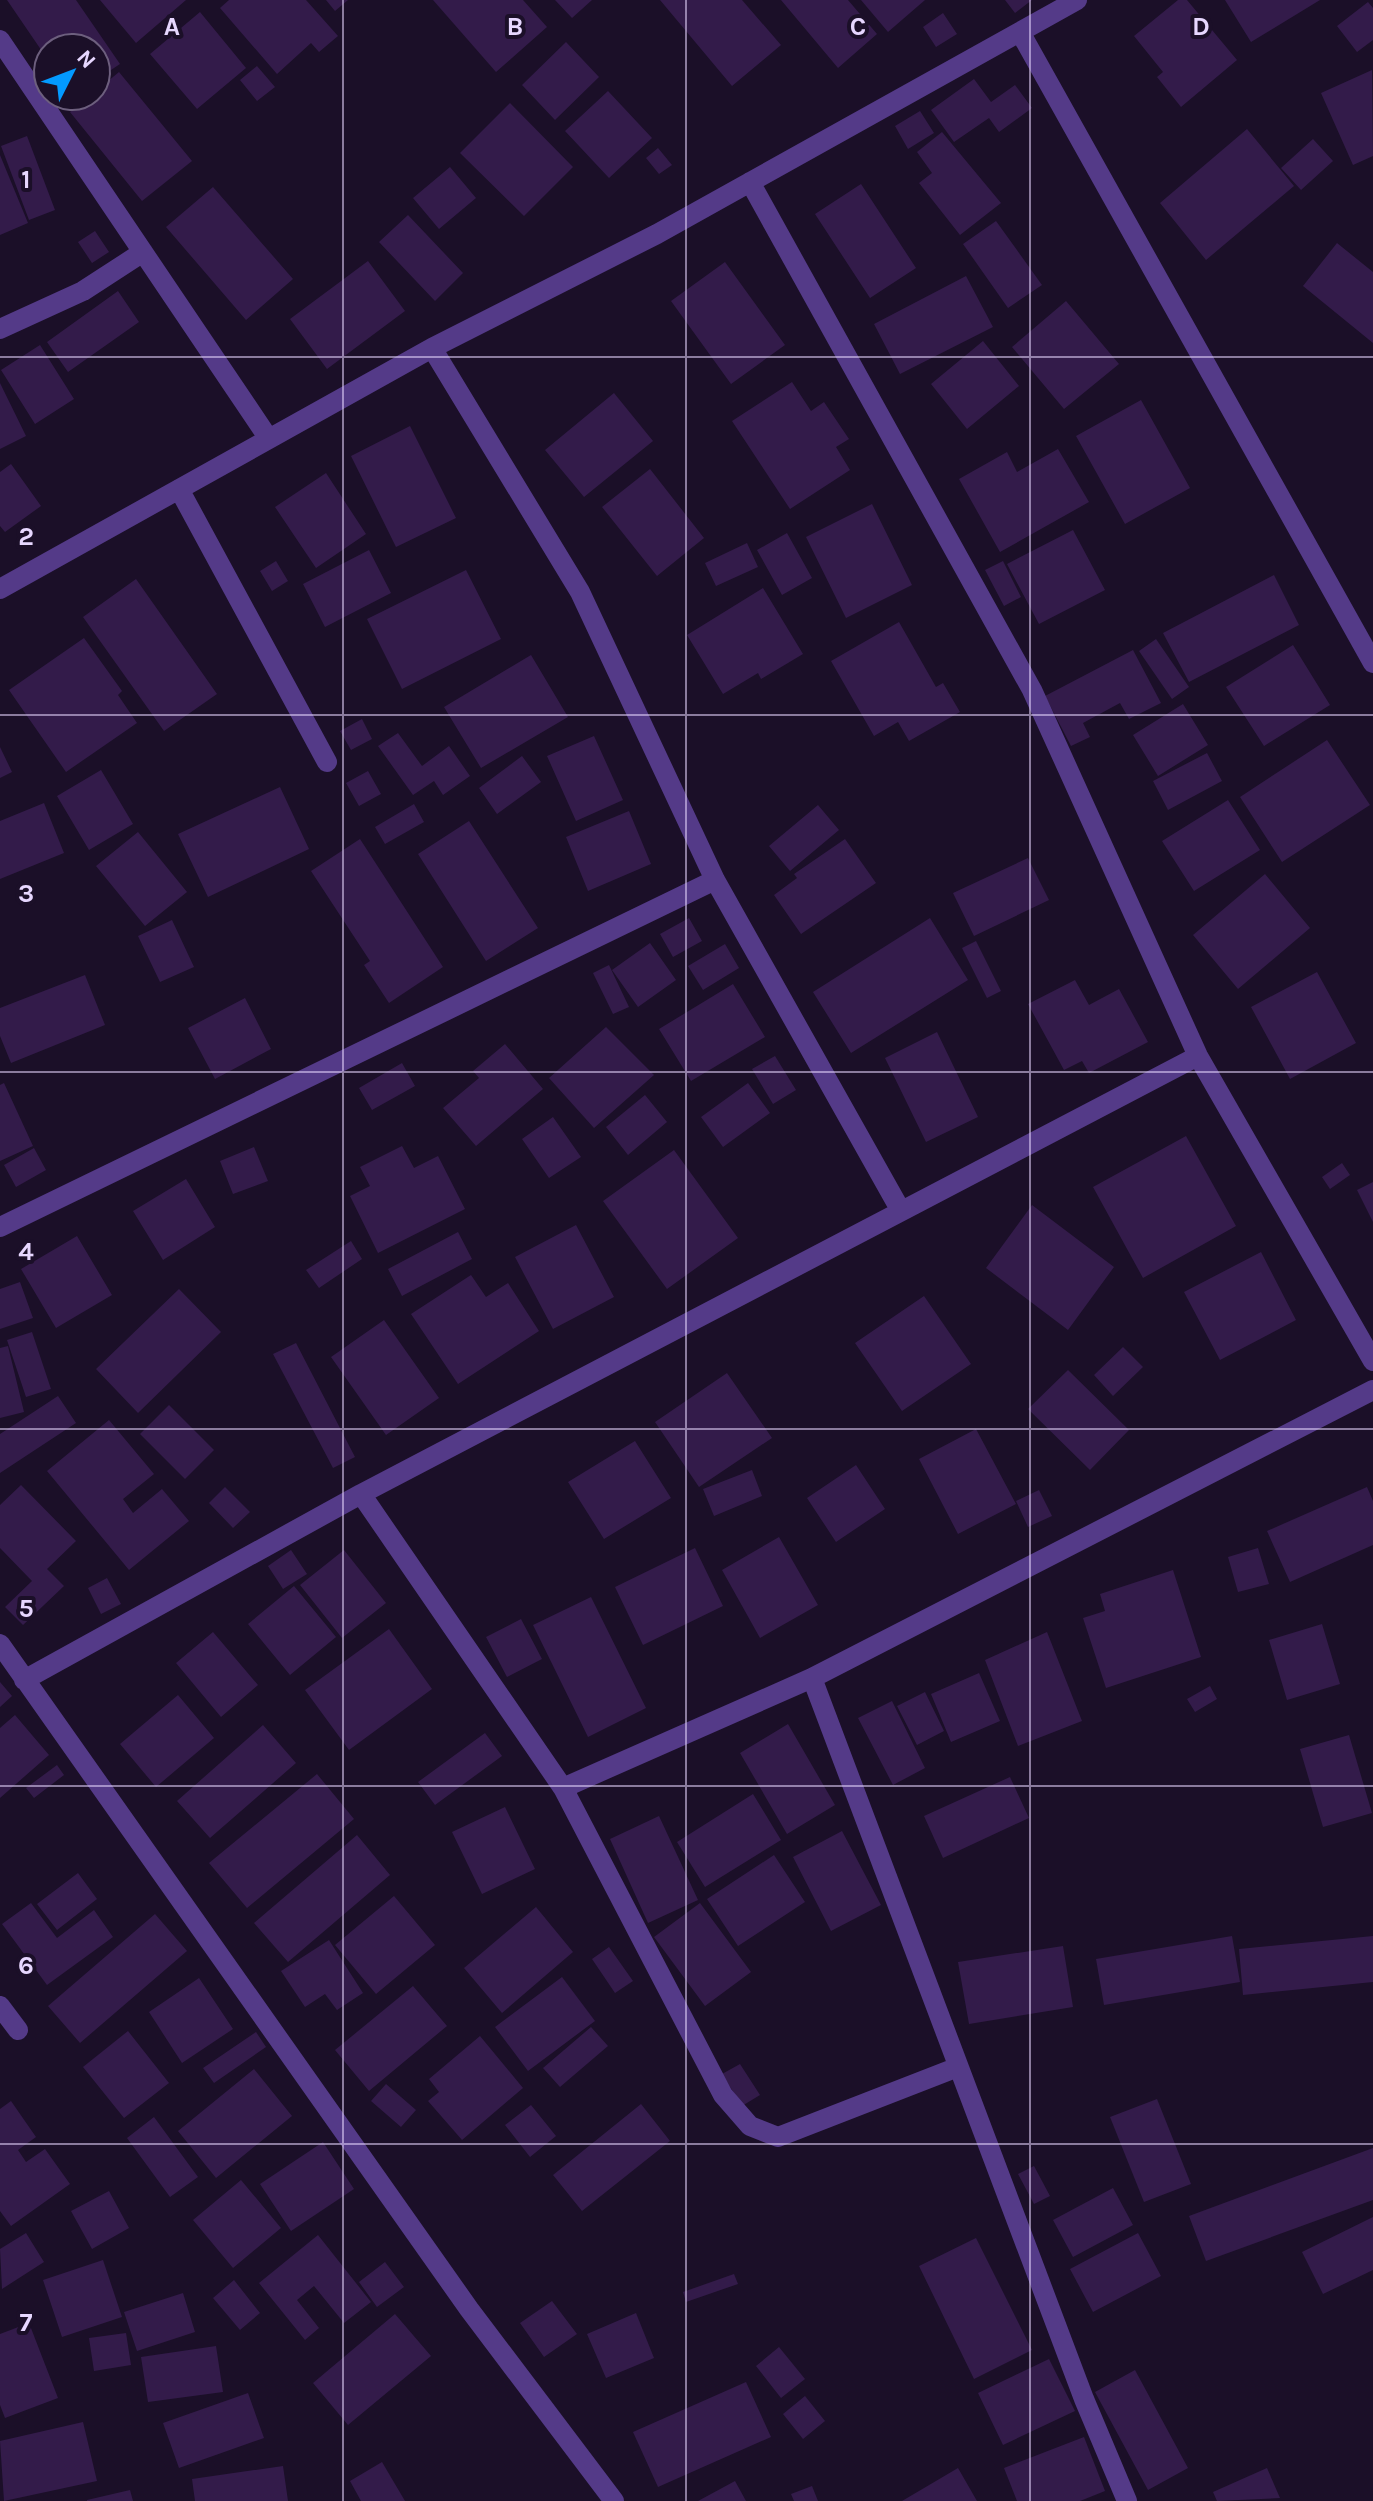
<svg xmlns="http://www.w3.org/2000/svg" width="1373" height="2501" font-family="Karla,sans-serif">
<rect width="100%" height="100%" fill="#1b0f28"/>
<!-- building -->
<path fill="#331b4a" d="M7 0H76L120 64 96 80V48H48V60Z
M100 0H186L136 43Z
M229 0H306L338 36 319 52 311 43 277 74 220 8Z
M326 0H348L335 11Z
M433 0H523L547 27 496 72Z
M555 0H592L572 18Z
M660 0H742L781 45 732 86Z
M781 0H848L877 34 838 68Z
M861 0H925L888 32Z
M1005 0H1032L1015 13Z
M1178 0H1187L1237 60 1181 107 1157 77 1163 72 1134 36Z
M1225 0H1320L1251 42Z
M1368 2 1373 8V40L1357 52 1337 26Z
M200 12 246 68 197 109 150 54Z
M943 13 957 34 936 47 923 27Z
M566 42 599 77 555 120 522 85Z
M257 66 275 87 257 101 240 80Z
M1372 70 1373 156 1353 165 1321 93Z
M119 72 192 161 142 201 70 112 89 96H96V91Z
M974 79 991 102 1015 85 1032 108 999 132 989 118 954 142 931 110Z
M608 91 652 138 609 178 565 131Z
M510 103 573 167 524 216 460 153Z
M920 111 934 133 908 149 895 126Z
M1247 129 1294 186 1206 260 1160 203Z
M942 132 1001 203 960 235 919 183 932 173 917 152Z
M27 136 55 210 29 220 1 146Z
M1313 139 1333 161 1301 190 1281 168Z
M658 148 672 165 659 174 646 158Z
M0 155 28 223 0 235Z
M450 167 476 198 439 229 413 198Z
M861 184 916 268 870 298 815 214Z
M213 187 293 279 246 320 166 227Z
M408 215 463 273 435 301 379 242Z
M996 221 1042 285 1008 308 963 244Z
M95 231 109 252 92 263 78 242Z
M1337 243 1373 272V343L1303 286Z
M368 261 405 311 327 369 290 319Z
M725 262 785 345 731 384 671 301Z
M966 276 993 327 900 374 874 324Z
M118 291 139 322 68 372 47 342Z
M1066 301 1119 364 1064 409 1012 347Z
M983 341 1019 386 967 429 931 384Z
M40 345 74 399 35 424 1 370Z
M792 382 811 411 824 402 849 439 836 447 850 470 790 509 732 421Z
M0 383 26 436 0 449Z
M614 393 653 441 584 497 545 450Z
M1141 400 1190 488 1125 524 1076 436Z
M410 426 456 518 396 547 351 456Z
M1058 449 1089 502 1000 552 959 479 1007 452 1017 472Z
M11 464 41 506 5 532 0 526V472Z
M650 469 704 538 657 576 602 507Z
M326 473 366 534 316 568 275 507Z
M872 504 912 585 846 618 806 537Z
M1073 530 1105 590 1039 624 1007 564Z
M787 533 812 578 782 595 757 550Z
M747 543 758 567 716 586 705 563Z
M369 550 391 593 325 627 303 584Z
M276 561 288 581 272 591 260 571Z
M1003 561 1021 597 1004 606 985 570Z
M466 570 501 639 402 689 367 619Z
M1274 575 1299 625 1189 682 1163 633Z
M136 579 217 694 164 731 83 617Z
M763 588 803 654 761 679 758 673 723 694 687 635Z
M899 622 936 687 943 683 960 712 909 741 898 722 874 736 831 661Z
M84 638 122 691 118 695 137 723 66 772 9 690Z
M1156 639 1189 687 1172 699 1139 651Z
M1293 645 1330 705 1264 746 1226 687Z
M1133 650 1161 703 1129 719 1120 703 1083 723 1090 737 1071 746 1045 696Z
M531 655 568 717 481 768 444 707Z
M1183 704 1208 745 1158 776 1133 735Z
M362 719 372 739 351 750 340 731Z
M398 733 422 766 449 746 470 776 443 795 434 781 413 795 378 746Z
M594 736 623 800 576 821 547 756Z
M1327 740 1370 805 1282 862 1240 797Z
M0 747 12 772 0 778Z
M1207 753 1222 781 1168 810 1153 781Z
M522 756 541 782 497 814 479 788Z
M101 770 133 824 89 850 57 796Z
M368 771 381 794 359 806 346 783Z
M280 787 309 849 208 897 178 834Z
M1228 800 1260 850 1194 891 1162 841Z
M44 803 64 853 0 879V821Z
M414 804 424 822 385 844 375 827Z
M818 805 839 830 790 871 769 846Z
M629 811 651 864 588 891 566 837Z
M469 821 538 928 486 961 418 854Z
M138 832 187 892 145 926 96 866Z
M360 839 443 967 389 1003 364 965 370 961 311 871Z
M845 839 876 883 801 934 774 895 797 878 794 874Z
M1028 858 1049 900 974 936 953 893Z
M1265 874 1310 928 1238 989 1193 935Z
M689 918 702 941 673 957 660 934Z
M930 918 968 980 851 1053 813 992Z
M172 920 194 967 160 982 138 936Z
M976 941 1001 991 987 998 962 948Z
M650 943 676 980 638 1007 612 970Z
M725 944 739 968 703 990 688 966Z
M609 965 629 1007 613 1014 593 973Z
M1317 972 1356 1043 1290 1079 1251 1007Z
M85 975 105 1025 11 1063 0 1036V1008Z
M1075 980 1089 1005 1119 989 1148 1042 1089 1073 1082 1061 1064 1070 1028 1004Z
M733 984 765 1037 691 1081 659 1029Z
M245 998 271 1049 215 1079 188 1028Z
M606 1027 654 1075 594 1128 549 1078Z
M937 1032 978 1117 926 1142 885 1058Z
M505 1044 543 1089 476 1146 443 1108 479 1078 473 1071Z
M775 1056 796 1090 773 1104 752 1069Z
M402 1063 415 1086 372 1110 359 1088Z
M4 1083 33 1146 0 1161V1085Z
M748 1083 770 1113 723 1147 701 1117Z
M645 1095 667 1122 628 1155 606 1127Z
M553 1117 581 1157 549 1178 522 1139Z
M1186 1136 1236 1226 1143 1278 1093 1187Z
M402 1146 414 1168 438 1156 465 1209 378 1253 350 1196 370 1186 360 1167Z
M254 1147 268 1181 233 1194 220 1161Z
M34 1148 46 1170 16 1187 4 1165Z
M674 1150 738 1238 667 1289 603 1201Z
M1342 1163 1350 1175 1330 1189 1322 1177Z
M186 1179 215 1227 163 1260 133 1211Z
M1373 1182V1222L1357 1190Z
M1032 1205 1114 1267 1068 1330 986 1268Z
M576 1225 614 1297 553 1329 515 1257Z
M458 1232 472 1259 402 1296 388 1269Z
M77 1236 112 1295 56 1328 21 1269Z
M351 1241 362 1259 319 1288 306 1270Z
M1261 1252 1296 1320 1220 1360 1184 1292Z
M471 1275 486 1297 508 1283 539 1331 458 1384 411 1314Z
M20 1282 33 1318 0 1329V1289Z
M179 1289 221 1332 138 1413 96 1369Z
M924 1296 971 1364 902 1411 855 1343Z
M384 1320 439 1398 386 1435 331 1357Z
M32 1332 51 1389 26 1397 7 1340Z
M296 1343 355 1457 333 1468 273 1354Z
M8 1346 24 1412 0 1418V1348Z
M1123 1347 1143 1367 1113 1396 1094 1375Z
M1068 1370 1129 1430 1090 1470 1028 1409Z
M727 1373 772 1438 699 1487 655 1422Z
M58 1396 76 1423 0 1473V1434Z
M169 1405 214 1450 185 1479 140 1434Z
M109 1420 154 1474 123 1499 133 1513 162 1489 189 1521 129 1570 47 1471Z
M976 1429 1016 1504 958 1534 919 1459Z
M635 1441 671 1498 604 1539 568 1482Z
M856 1465 885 1509 836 1542 807 1498Z
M752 1470 762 1496 714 1516 703 1489Z
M21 1485 76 1541 47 1569 64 1586 23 1625 5 1607 32 1581 0 1548V1505Z
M225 1487 250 1512 233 1528 209 1503Z
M1367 1487 1373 1501V1545L1290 1582 1267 1531Z
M1039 1490 1052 1516 1028 1527 1016 1501Z
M779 1537 818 1605 760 1638 722 1570Z
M695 1548 723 1606 643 1645 615 1587Z
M1258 1548 1269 1584 1238 1592 1228 1557Z
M291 1550 307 1574 283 1589 268 1566Z
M344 1550 386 1603 342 1638 300 1585Z
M1173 1570 1201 1657 1106 1688 1083 1618 1105 1611 1100 1594Z
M107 1578 121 1604 101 1614 88 1588Z
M294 1586 336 1637 290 1675 248 1624Z
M591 1597 646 1708 588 1737 533 1625Z
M521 1619 542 1659 507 1677 486 1637Z
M1322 1624 1340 1684 1287 1700 1269 1640Z
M389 1629 432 1689 349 1750 305 1690Z
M213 1632 258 1685 221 1717 176 1663Z
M1047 1632 1082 1721 1018 1746 985 1660Z
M979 1673 1000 1721 951 1742 931 1694Z
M0 1682 12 1696 0 1707Z
M1210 1686 1217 1699 1195 1712 1187 1699Z
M925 1692 944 1731 917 1745 897 1706Z
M178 1695 214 1738 156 1787 120 1744Z
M892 1701 925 1768 893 1785 858 1718Z
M15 1715 49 1755 0 1798V1728Z
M788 1724 835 1805 787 1834 740 1753Z
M263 1725 296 1763 210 1838 177 1801Z
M485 1733 502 1756 435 1805 418 1782Z
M1349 1735 1372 1813 1323 1827 1300 1749Z
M57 1765 64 1775 34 1798 26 1788Z
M317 1774 354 1819 247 1908 209 1863Z
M1010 1777 1029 1818 943 1858 924 1816Z
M753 1794 781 1840 705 1887 677 1842Z
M505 1807 535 1869 482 1894 452 1832Z
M659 1816 698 1900 648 1923 610 1839Z
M842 1831 881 1905 831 1931 793 1857Z
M357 1835 390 1875 288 1962 254 1923Z
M774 1855 805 1902 738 1946 707 1899Z
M78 1873 97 1899 57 1930 37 1904Z
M394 1896 435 1945 376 1994 335 1945Z
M31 1903 57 1938 94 1910 113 1937 47 1985 2 1924Z
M700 1903 751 1972 705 2006 654 1937Z
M536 1907 573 1952 502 2013 464 1968Z
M155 1914 187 1951 80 2043 48 2006Z
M1232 1936 1240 1982 1104 2005 1096 1959Z
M1373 1936V1982L1243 1995 1239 1949Z
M329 1940 363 1993 337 2010 325 1994 305 2007 281 1971Z
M1063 1946 1073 2007 969 2024 958 1962Z
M609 1947 633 1981 615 1993 592 1959Z
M562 1977 595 2021 528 2071 495 2027Z
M199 1978 233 2029 182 2063 149 2012Z
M413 1986 447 2026 369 2091 335 2050Z
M591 2027 608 2046 560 2087 543 2068Z
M128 2031 169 2083 124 2118 83 2067Z
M256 2032 266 2047 214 2083 203 2068Z
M480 2036 523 2088 462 2140 428 2101 439 2092 429 2079Z
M740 2064 760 2095 742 2106 722 2074Z
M254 2069 292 2116 216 2178 178 2131Z
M386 2084 416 2110 401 2127 371 2101Z
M1157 2099 1191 2184 1144 2202 1110 2117Z
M11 2101 36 2137 18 2150 26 2162 45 2149 70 2184 11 2226 0 2211V2109Z
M641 2104 670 2141 582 2211 553 2175Z
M531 2105 556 2136 530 2157 505 2125Z
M154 2117 198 2177 170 2197 127 2138Z
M323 2142 354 2189 291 2231 260 2184Z
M1373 2148V2200L1206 2261 1189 2216Z
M1034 2166 1050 2196 1034 2204 1018 2174Z
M241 2180 281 2228 233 2268 193 2220Z
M1113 2188 1133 2225 1073 2257 1053 2220Z
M109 2191 129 2228 92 2249 71 2211Z
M1373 2217V2270L1323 2294 1302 2252Z
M26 2233 44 2262 2 2289 0 2249Z
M1138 2233 1161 2276 1093 2312 1070 2269Z
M318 2235 371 2302 344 2323 314 2286 297 2300 319 2328 305 2340 259 2283Z
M976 2238 1032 2350 974 2379 919 2266Z
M103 2260 122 2317 62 2337 43 2280Z
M385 2262 404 2287 377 2307 359 2282Z
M734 2274 738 2284 686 2302 683 2292Z
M234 2280 260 2313 240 2330 213 2298Z
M183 2293 195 2332 137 2351 124 2312Z
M552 2301 577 2334 544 2357 520 2323Z
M636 2313 654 2358 606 2378 587 2334Z
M395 2314 431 2356 348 2425 313 2383Z
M29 2323 58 2398 5 2418 0 2405V2334Z
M126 2333 131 2365 94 2371 89 2338Z
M216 2346 223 2392 148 2402 141 2357Z
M779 2347 805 2379 781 2398 756 2366Z
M1049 2359 1075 2411 1003 2445 978 2393Z
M1135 2370 1188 2468 1148 2490 1095 2392Z
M746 2382 771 2437 658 2487 633 2432Z
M248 2393 264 2438 179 2468 163 2423Z
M805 2396 825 2421 803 2439 783 2414Z
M83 2422 97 2481 4 2501 0 2441Z
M1084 2437 1105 2491 1080 2501H1017L1004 2468Z
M382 2462 405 2501H361L350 2481Z
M283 2466 288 2501H195L192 2479Z
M958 2468 977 2501H902Z
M1267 2468 1280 2498 1217 2501 1213 2492Z
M735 2481 746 2501H698Z
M812 2486 818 2501H794L791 2494Z
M130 2490 133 2501H87V2500Z"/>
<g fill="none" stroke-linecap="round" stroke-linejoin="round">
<!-- street -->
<path stroke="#543a88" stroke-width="20" d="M1020 32 1373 663
M0 40 269 439
M750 182 1032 690 1198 1056 1373 1361
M0 329 83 291 143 252
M432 348 580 592 715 880 901 1211
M179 489 327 762
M0 589 432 348 657 234 1077 0
M0 1227 715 880
M361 1494 563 1788 723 2095 750 2126 778 2137 958 2067
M0 1644 469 2309 614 2501
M812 1678 1084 2399 1127 2501
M24 1680 361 1494 1198 1056
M563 1788 812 1678 1373 1390
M0 2006 18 2030"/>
</g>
<!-- grid -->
<path fill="none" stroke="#e7d7ff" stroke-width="2" stroke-opacity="0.55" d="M343 0V2501M686 0V2501M1030 0V2501M0 357H1373M0 715H1373M0 1072H1373M0 1429H1373M0 1786H1373M0 2144H1373"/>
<g font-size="26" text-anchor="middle" font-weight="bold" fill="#e7d7ff" stroke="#1b0f28" stroke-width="8" stroke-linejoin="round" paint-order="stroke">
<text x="172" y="35">A</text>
<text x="515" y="35">B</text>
<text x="858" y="35">C</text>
<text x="1201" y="35">D</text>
<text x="26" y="188">1</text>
<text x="26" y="545">2</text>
<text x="26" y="902">3</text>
<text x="26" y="1260">4</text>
<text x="26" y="1617">5</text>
<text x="26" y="1974">6</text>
<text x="26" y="2331">7</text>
</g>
<!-- north arrow -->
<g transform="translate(72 72) rotate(48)"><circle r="38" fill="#1b0f28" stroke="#6d5f7e" stroke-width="2"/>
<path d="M0-6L14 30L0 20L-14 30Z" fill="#039aff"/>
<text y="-12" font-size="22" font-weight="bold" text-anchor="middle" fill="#e7d7ff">N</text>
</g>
</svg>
